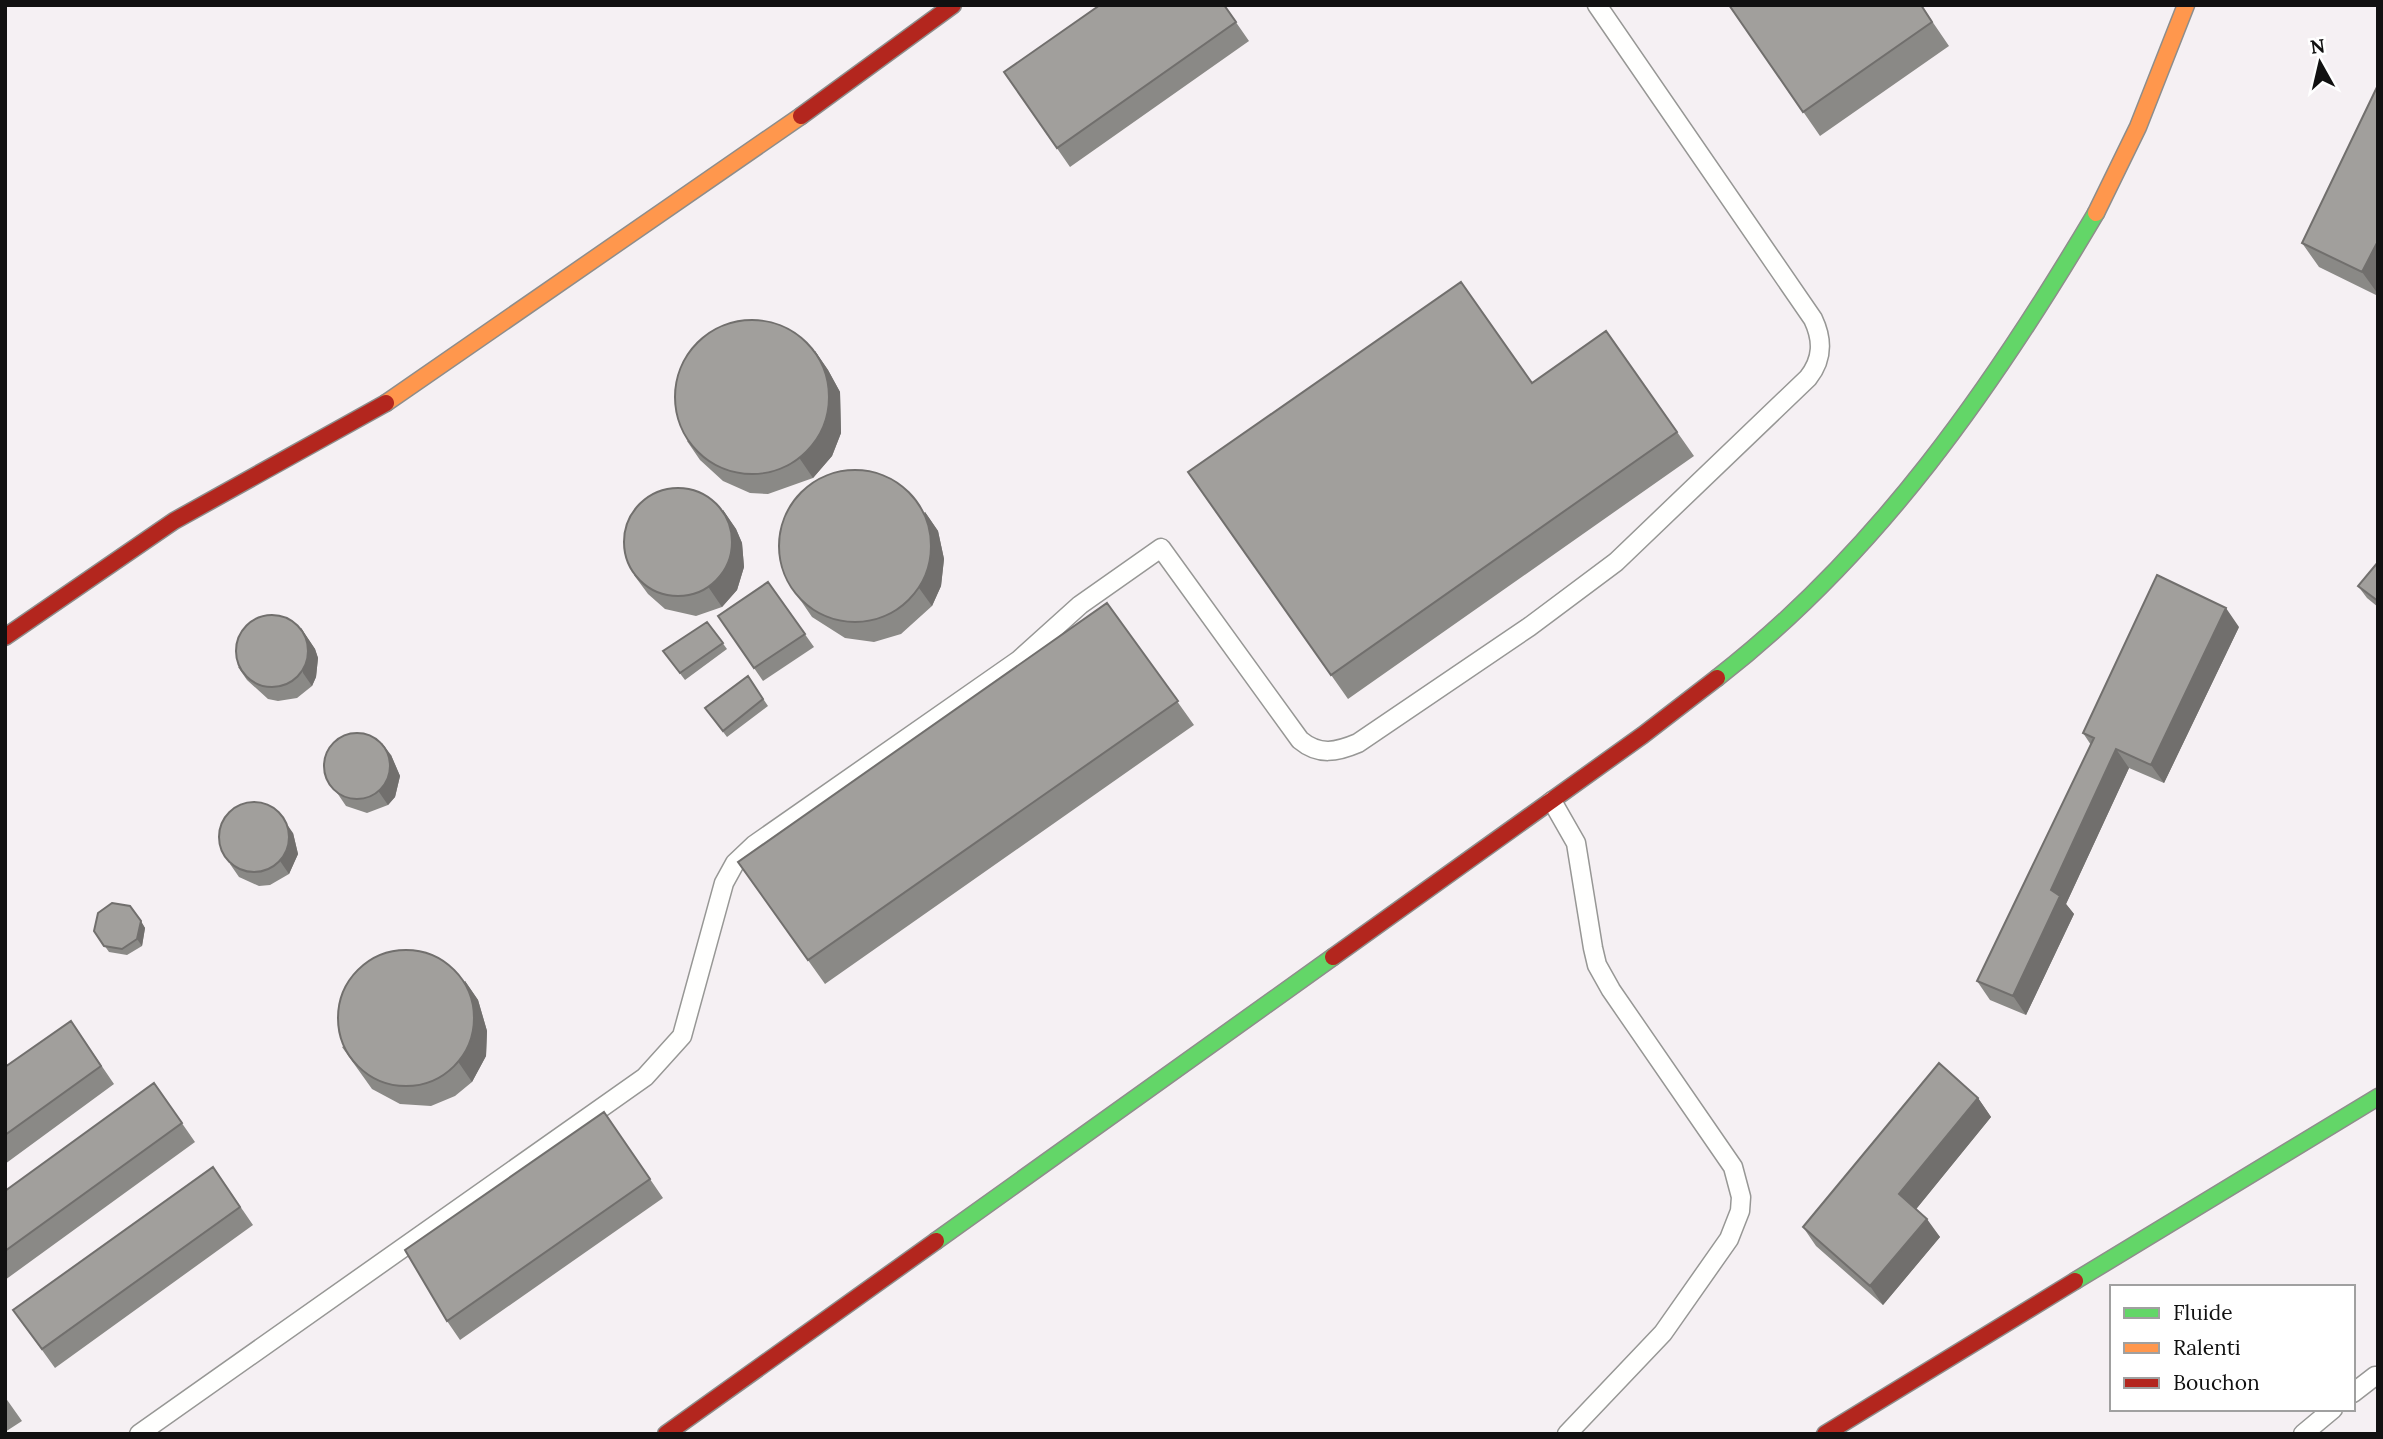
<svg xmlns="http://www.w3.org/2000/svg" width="2383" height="1439" font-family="Lora,serif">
<rect width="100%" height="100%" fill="#fdfcf7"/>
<!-- industrial -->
<path fill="#f5f0f3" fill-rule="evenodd" d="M5 5H2378V1434H5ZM2112 1287H2353V1409H2112Z"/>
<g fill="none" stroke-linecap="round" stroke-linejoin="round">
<defs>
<path id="lane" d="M1552 801 1576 843 1593 948 1597 965 1611 990 1733 1167 1741 1197 1740 1211 1729 1239 1663 1333 1567 1434
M2353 1393 2375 1376
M139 1434 645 1077 682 1036 724 883 735 863 754 845 1019 660 1080 605 1161 548 1300 740C1319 756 1337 752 1358 743L1529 627 1616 562 1808 378C1823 359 1823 340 1813 319L1597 5
M2303 1434 2333 1409"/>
<path id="fast" d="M1717 678C1878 553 1993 387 2096 213
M936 1241 1333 957
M2075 1281 2378 1097"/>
<path id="slow" d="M2096 213 2138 127 2186 5
M386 403 801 116"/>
<path id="jam" d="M801 116 953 5
M5 637 174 521 386 403
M1333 957 1643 735 1717 678
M666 1434 936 1241
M1825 1434 2075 1281"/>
</defs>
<!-- lane casing -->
<use href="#lane" stroke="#979795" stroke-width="21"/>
<!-- fast casing -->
<use href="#fast" stroke="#8e8d8b" stroke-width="19"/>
<!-- slow casing -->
<use href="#slow" stroke="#8e8d8b" stroke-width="19"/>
<!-- jam casing -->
<use href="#jam" stroke="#8e8d8b" stroke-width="19"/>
<!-- lane -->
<use href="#lane" stroke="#fffffe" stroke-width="18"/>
<!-- fast -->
<use href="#fast" stroke="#63d668" stroke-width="16"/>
<!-- slow -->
<use href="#slow" stroke="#ff974d" stroke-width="16"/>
<!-- jam -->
<use href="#jam" stroke="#b3261e" stroke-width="16"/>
</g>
<!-- wall -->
<path fill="#8a8986" d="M1224 5 1249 41 1070 167 1004 72Z
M1729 5H1921L1949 46 1820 136Z
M2378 85V296L2319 267 2302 243Z
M1606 331 1694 456 1348 699 1188 472 1532 383Z
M815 351 828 370 840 392 841 433 832 456 813 478 768 494 750 493 723 481 700 460 687 441Z
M723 510 736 529 742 543 744 567 737 590 722 607 696 616 665 609 648 594 634 575Z
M925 512 938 531 944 559 941 586 932 606 901 634 874 642 845 638 812 617 799 598Z
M2378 562V607L2367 598 2358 586Z
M768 582 814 647 763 681 718 616Z
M1107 603 1194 725 825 984 738 862Z
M707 622 727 649 685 680 663 651Z
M2239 627 2164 783 2129 768 2066 904 2074 914 2026 1015 1990 1000 1977 981 2091 745 2083 733Z
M301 628 315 649 318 658 316 677 312 686 297 698 278 701 268 699 247 680 238 667Z
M748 676 768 706 727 737 705 708Z
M391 755 400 776 395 797 388 805 367 813 346 806 325 775Z
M293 833 298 854 289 874 270 885 259 886 239 877 230 864Z
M130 906 145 928 142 946 127 955 109 952 94 931Z
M465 981 478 1000 487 1031 486 1056 472 1082 455 1096 431 1106 400 1104 372 1089 342 1047Z
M71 1021 114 1084 5 1164V1067Z
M154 1083 195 1142 5 1280V1191Z
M1978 1098 1991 1117 1916 1209 1940 1237 1883 1305 1816 1246 1803 1227Z
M604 1112 663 1198 460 1340 447 1321Z
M213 1167 253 1225 55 1368 13 1310Z
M5 1397 22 1421 5 1432Z"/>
<!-- shaded-wall -->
<path fill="#716f6d" d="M2378 241V294L2362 272Z
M815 351 828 370 840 392 841 433 832 456 813 478 800 459Z
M723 510 736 529 742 543 744 567 737 590 722 607 709 588Z
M925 512 938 531 944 559 941 586 932 606 919 588Z
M2226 608 2239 627 2164 783 2151 765Z
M301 628 315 649 318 658 316 677 312 686 303 673Z
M382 743 391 755 400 776 395 797 388 805 379 792Z
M2116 749 2129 768 2066 904 2074 914 2026 1015 2013 996 2051 890Z
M284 820 293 833 298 854 289 874 280 861Z
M141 921 145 928 142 946 137 939Z
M465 981 478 1000 487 1031 486 1056 472 1082 459 1063Z
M1978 1098 1991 1117 1913 1213 1899 1194Z
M1927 1219 1940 1237 1883 1305 1870 1286Z"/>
<!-- building -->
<path fill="#a19f9c" stroke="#716f6d" stroke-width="2" d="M1100 5H1224L1236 22 1057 148 1004 72Z
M1729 5H1921L1932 22 1803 112Z
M2378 85V241L2362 272 2302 243Z
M1461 282 1532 383 1606 331 1677 432 1331 675 1188 472Z
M675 397a77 77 0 1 1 154 0a77 77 0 1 1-154 0Z
M779 546a76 76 0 1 1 152 0a76 76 0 1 1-152 0Z
M624 542a54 54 0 1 1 108 0a54 54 0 1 1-108 0Z
M2378 562V601L2358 586Z
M2157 575 2226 608 2151 765 2116 749 2051 890 2060 896 2013 996 1977 981 2094 738 2083 733Z
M768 582 805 634 754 668 718 616Z
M1107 603 1178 701 808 960 738 862Z
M236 651a36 36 0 1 1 72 0a36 36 0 1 1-72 0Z
M707 622 723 643 680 673 663 651Z
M748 676 763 699 723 731 705 708Z
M324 766a33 33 0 1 1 66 0a33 33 0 1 1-66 0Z
M219 837a35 35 0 1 1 70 0a35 35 0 1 1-70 0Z
M112 903 130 906 141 921 137 939 122 949 104 946 94 931 98 913Z
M338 1018a68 68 0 1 1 136 0a68 68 0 1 1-136 0Z
M71 1021 101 1066 5 1135V1067Z
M1939 1063 1978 1098 1899 1194 1927 1219 1870 1286 1803 1227Z
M154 1083 182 1123 5 1251V1191Z
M604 1112 650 1179 447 1321 405 1250Z
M213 1167 240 1207 42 1349 13 1310Z"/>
<!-- border -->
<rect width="2383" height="1439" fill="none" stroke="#111111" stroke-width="14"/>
<!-- legend -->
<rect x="2110" y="1285" width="245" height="126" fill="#ffffff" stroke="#a0a0a0" stroke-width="2"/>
<rect x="2124" y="1308" width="35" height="10" fill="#63d668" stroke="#a0a0a0" stroke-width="2"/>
<text x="2173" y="1320" font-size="21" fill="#111111">Fluide</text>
<rect x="2124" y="1343" width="35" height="10" fill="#ff974d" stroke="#a0a0a0" stroke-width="2"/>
<text x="2173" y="1355" font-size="21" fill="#111111">Ralenti</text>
<rect x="2124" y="1378" width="35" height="10" fill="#b3261e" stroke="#a0a0a0" stroke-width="2"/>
<text x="2173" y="1390" font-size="21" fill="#111111">Bouchon</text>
<!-- north arrow -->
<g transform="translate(2320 63) rotate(352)" stroke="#ffffff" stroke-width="5" paint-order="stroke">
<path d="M0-5L12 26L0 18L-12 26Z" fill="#111111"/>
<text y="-10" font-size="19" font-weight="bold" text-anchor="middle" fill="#111111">N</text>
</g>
</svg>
